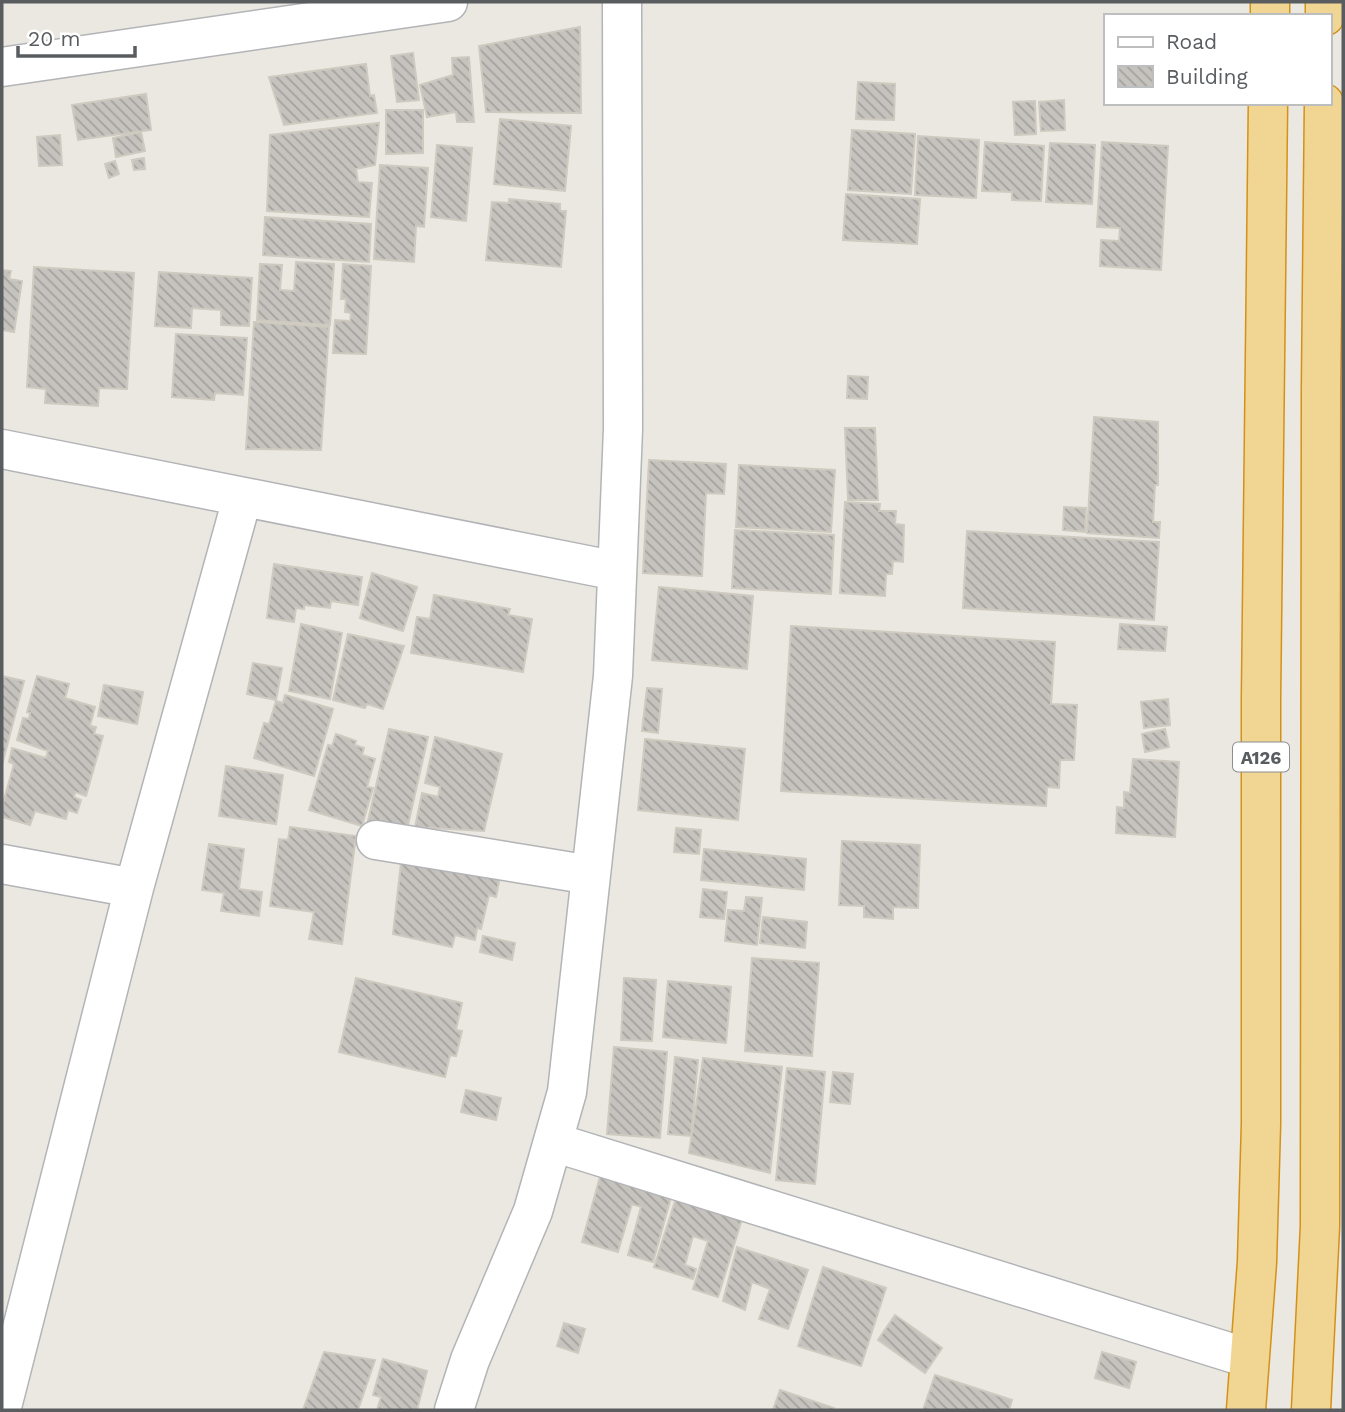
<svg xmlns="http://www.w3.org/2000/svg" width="1345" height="1412" font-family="'Work Sans',sans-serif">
<defs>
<pattern id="building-back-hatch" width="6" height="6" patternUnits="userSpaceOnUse" patternTransform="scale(1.75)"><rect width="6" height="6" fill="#c6c3be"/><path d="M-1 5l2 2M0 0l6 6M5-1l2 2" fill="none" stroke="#a4a29e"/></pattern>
</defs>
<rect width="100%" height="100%" fill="#ebe8e1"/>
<!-- building -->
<path fill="url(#building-back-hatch)" stroke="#cfcac0" stroke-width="2" d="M580 27 581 113 486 112 479 46Z
M413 53 419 100 397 102 391 56Z
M469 57 474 122H457L456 112 427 117 420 85 453 75 452 58Z
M366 64 370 96 374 95 377 113 284 125 269 77Z
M858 82 895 84 894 120 856 119Z
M146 94 151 130 78 140 72 105Z
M1064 100 1065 130 1041 131 1039 102Z
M1035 101 1036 134 1015 135 1013 102Z
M386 110H423V153L386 154Z
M500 119 571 126 565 191 494 184Z
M379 123 375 165 356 169 358 182 372 183 369 217 267 211 270 135Z
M852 130 915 134 911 194 848 190Z
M141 132 145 151 116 157 113 138Z
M60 135 62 165 39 166 37 137Z
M918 136 979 140 976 198 915 195Z
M985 142 1044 146 1041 201 1012 200V192L982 191Z
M1102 142 1168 146 1161 270 1100 266 1101 240 1119 241 1120 228 1097 227Z
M1050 143 1095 145 1092 204 1046 202Z
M437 145 472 148 466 221 431 217Z
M144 158 145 169 134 170 132 160Z
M115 161 119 174 109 178 105 164Z
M380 165 428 168 424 227 416 226 414 262 374 259Z
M846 194 920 199 917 244 843 240Z
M509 199 560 204V211H566L561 267 486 260 492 202 509 203Z
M265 217 371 224 369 262 263 255Z
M296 262 334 264 330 325 257 320 260 264 282 265 280 290 294 291Z
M343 264 371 266 366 354 333 353 335 320 350 321 351 313 345 312 346 299H341Z
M34 267 134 273 127 389 99 388 98 406 45 403 46 389 27 387Z
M2 270 11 271 9 279 22 281 14 332 2 330Z
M159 272 252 278 249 326 221 325V310L192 308 191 328 155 326Z
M254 322 329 327 321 450 246 449Z
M176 334 247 338 243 395 215 393 214 400 172 397Z
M848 376 868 377 867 399 847 398Z
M1094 417 1158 422V485H1155L1153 522H1160L1159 538 1087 533Z
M845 428H875L878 500H848Z
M649 460 726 464 724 494 706 493 702 576 643 573Z
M739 465 835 470 831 532 736 527Z
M845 502 880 504 879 511H896L895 524 904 525 903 562 893 561 892 574H886L885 596 840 593Z
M1064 507 1086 508 1085 532 1063 530Z
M735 530 834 535 831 594 732 588Z
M967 531 1159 542 1154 620 963 608Z
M274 564 362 577 358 605 331 601 330 608 304 605V609L296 608 294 622 267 618Z
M372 573 417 587 403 631 360 618Z
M659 587 753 596 747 669 652 660Z
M434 595 510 609 508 615 532 619 523 672 411 653 417 617 430 619Z
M301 624 342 633 330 699 289 691Z
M1120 624 1167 627 1165 651 1118 649Z
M791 626 1055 642 1051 704 1077 705 1074 760H1060L1059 788 1047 787 1046 806 781 791Z
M348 634 404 646 383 709 367 704 365 708 333 700Z
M253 663 282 668 276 700 247 694Z
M2 676 24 681 2 765Z
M37 676 69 684 65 698 95 707 90 726 96 727 94 734 103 736 86 796 75 792 74 797 81 800 77 813 68 810 66 819 35 811 30 825 2 817V807L14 764 9 762 12 748 46 758 48 751 17 740 23 718 29 719 30 713 27 712Z
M104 685 143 692 137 724 98 716Z
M647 688 662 689 658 733 642 731Z
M285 695 333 709 314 776 254 758 264 723 269 724 276 701 283 703Z
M1168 699 1170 725 1144 728 1141 702Z
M389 729 428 737 406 834 367 825Z
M1165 729 1169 747 1145 752 1142 734Z
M336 734 356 741 355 745 364 748 362 755 375 759 367 787 373 788 362 826 309 810 328 745 332 746Z
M435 737 502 754 484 831 415 827 422 793 438 797 440 787 425 783Z
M645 739 745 749 738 820 638 810Z
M1133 759 1179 762 1175 837 1116 833 1117 807 1124 808V792L1130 793Z
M226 766 283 775 276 824 219 816Z
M290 827 356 836 342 944 309 939 314 912 270 906 279 839 288 840Z
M676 828 701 830 699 854 674 852Z
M842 841 920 845 918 908 893 907V919L864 917V906L839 905Z
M209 844 244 849 239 889 262 892 259 916 221 911 224 893 202 890Z
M403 845 500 877 496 897 489 895 481 929 477 928 475 940 455 935 452 947 393 934Z
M704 849 806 859 804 890 701 880Z
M703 889 727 892 724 919 700 917Z
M746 897 762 898 757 945 725 941 728 910 744 911Z
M763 917 807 922 805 948 760 943Z
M483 936 515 943 512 960 480 952Z
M752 958 819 963 812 1056 745 1051Z
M356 978 462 1003 456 1030 462 1031 456 1056 450 1055 445 1077 339 1052Z
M624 978 656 980 652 1041 621 1040Z
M668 981 731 987 726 1043 663 1037Z
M614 1047 667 1052 660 1138 607 1134Z
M675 1057 698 1060 691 1136 668 1134Z
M703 1058 782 1067 770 1173 689 1153Z
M787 1068 825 1072 815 1184 776 1180Z
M833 1072 853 1074 850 1104 830 1102Z
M466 1090 501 1098 496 1120 461 1112Z
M601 1173 672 1194 653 1262 628 1255 641 1207 632 1204 618 1252 582 1242Z
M677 1195 743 1216 718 1297 693 1289 708 1241 693 1236 685 1265 696 1269 693 1279 654 1267Z
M737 1247 808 1270 788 1329 759 1319 770 1289 752 1282 745 1310 723 1301Z
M823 1267 886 1288 861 1366 798 1346Z
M895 1315 942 1348 925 1373 878 1340Z
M564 1323 585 1329 578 1353 557 1346Z
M324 1352 375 1360 358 1410H303Z
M1102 1352 1136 1362 1129 1388 1095 1378Z
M383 1359 427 1371 417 1410H377L381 1397 373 1395Z
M935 1375 1012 1400 1009 1410H923Z
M780 1390 834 1408 833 1410H773Z"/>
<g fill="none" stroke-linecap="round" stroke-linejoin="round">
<defs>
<path id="minor" d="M2 67 448 2
M2 449 617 571
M376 840 591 875
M2 864 134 888
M553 1142 1248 1358
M3 1403 134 888 242 499
M454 1410 470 1360 533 1211 567 1092 613 676 623 429 622 2"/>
<path id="highway" d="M1270 16V2
M1325 16V2
M1246 1410 1257 1262 1261 1124V699L1268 103
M1311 1410 1320 1226 1321 389 1324 103"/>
</defs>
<!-- minor casing -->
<use href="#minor" stroke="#b2b4b7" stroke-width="41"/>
<!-- highway casing -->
<use href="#highway" stroke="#d49118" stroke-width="41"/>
<!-- minor -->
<use href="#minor" stroke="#fff" stroke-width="38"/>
<!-- highway -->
<use href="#highway" stroke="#f1d593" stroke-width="38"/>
</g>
<g text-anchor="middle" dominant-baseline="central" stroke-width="6" stroke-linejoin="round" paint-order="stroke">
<!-- shield labels -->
<rect fill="#fff" stroke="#8c8e90" stroke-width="2" x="1233" y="742.5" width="56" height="29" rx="5"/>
<g font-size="18" font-weight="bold" fill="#5a5d60">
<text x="1261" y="757">A126</text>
</g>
</g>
<!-- border -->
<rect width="1345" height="1412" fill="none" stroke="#5a5d60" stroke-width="7"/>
<!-- legend -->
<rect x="1104" y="14" width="228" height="91" fill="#ffffff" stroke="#bdbebf" stroke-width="2"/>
<rect x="1118" y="37" width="35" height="10" fill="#ffffff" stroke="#bdbebf" stroke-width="2"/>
<text x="1166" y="49" font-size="21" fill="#5a5d60">Road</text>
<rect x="1118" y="66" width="35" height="21" fill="url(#building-back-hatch)" stroke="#bdbebf" stroke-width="2"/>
<text x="1166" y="84" font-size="21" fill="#5a5d60">Building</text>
<!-- scale -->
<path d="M18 46v10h117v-10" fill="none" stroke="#5a5d60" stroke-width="3.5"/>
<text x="28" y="46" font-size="21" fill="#5a5d60" stroke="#ffffff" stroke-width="5" paint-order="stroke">20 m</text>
</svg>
